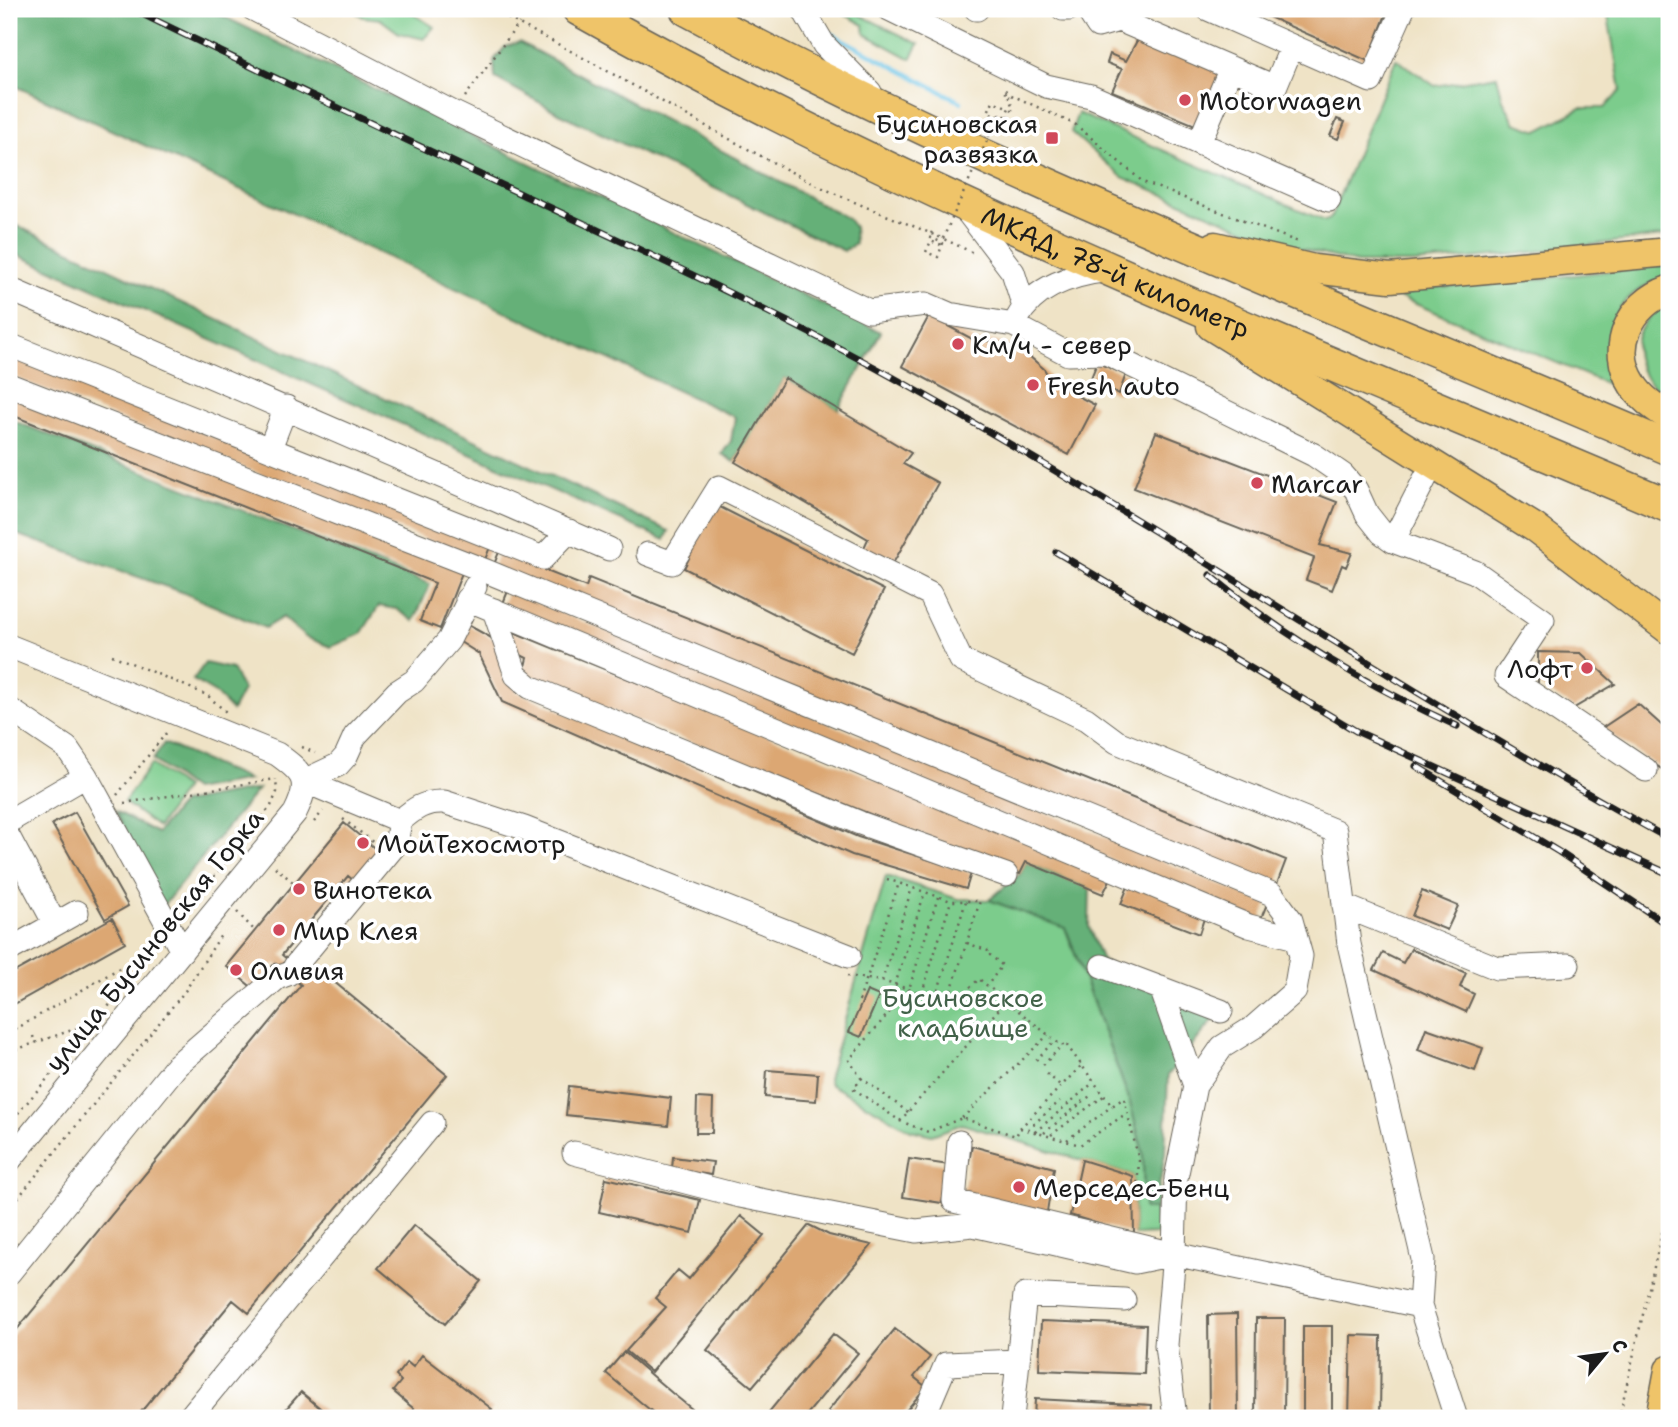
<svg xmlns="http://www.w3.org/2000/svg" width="1678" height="1427" font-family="'Shantell Sans',sans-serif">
<rect width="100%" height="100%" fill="#fff"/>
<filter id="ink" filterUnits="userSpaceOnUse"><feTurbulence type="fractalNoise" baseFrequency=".0143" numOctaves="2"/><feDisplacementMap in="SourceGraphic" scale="14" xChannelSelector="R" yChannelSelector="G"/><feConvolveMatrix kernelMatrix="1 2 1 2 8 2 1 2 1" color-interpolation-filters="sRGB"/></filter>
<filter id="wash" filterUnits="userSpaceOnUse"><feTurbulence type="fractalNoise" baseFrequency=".00686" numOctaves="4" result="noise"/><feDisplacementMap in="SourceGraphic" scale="28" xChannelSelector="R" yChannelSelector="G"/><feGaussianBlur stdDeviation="1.57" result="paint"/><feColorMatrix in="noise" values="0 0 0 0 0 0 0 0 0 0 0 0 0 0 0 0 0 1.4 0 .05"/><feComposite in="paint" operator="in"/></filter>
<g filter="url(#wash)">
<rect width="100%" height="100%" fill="#efe3c6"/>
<!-- green -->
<path fill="#7ccc8c" stroke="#4c7454" stroke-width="2" d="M351 9H405L434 27 424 39 399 33 380 19 363 17Z
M835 9H848L919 44 911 59 865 34 864 25Z
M1611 9H1669V235L1517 254 1413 263H1357L1277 243 1122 177 1071 132 1078 113 1325 221 1330 219 1396 59 1435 86 1497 76 1503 100 1515 123 1538 131 1581 108H1605L1621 90 1608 16Z
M1669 264V276C1610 295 1600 333 1617 388L1387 292V289L1496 284Z
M1669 304V398C1628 374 1622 326 1669 304Z
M151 764 185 788 158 827 124 802Z
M886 876 958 899 989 900 1065 928 1129 1099 1143 1153 1144 1209H1155L1157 1234 1134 1235 1133 1176 962 1124 932 1135 911 1130 830 1084 828 1079Z"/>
<!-- forest -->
<path fill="#65b078" stroke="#40664a" stroke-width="2" d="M9 9H208L881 332 838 410 785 378 735 462 722 454 731 441 735 417 9 83Z
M519 42 847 218 854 227 855 244 844 251 557 112 495 78 494 60 505 47Z
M9 222 669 531 665 540 9 251Z
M9 419 430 584 414 621 396 609 379 606 361 634 331 647 305 637 283 617 265 628 184 593 13 533 9 529Z
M205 663 232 669 243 690 232 711 215 693 193 680Z
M164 743 249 780 193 790 153 760Z
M258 789 162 907 116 811 157 833 182 803Z
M1026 862 1090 888 1089 927 1102 961 1224 1007 1168 1075 1165 1154 1155 1209H1144L1143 1153 1129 1099 1068 934 1065 928 989 900 1020 874Z"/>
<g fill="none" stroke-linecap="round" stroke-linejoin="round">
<!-- stream -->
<path stroke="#67c3e5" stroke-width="4.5" d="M830 33 961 102"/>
</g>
<g id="blocks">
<!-- building -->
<path fill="#dca773" d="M1251 9H1388L1368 61Z
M1139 37 1223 73 1200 127 1112 91 1122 69 1107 63 1110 54 1126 61Z
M1337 119 1345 122 1338 139 1330 136Z
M929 316 976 341H994L1022 350 1044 369 1053 383 1095 405 1069 455 902 366Z
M9 356 490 547 484 562 9 375Z
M1097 363 1126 374 1119 394 1089 383Z
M785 378 911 453 903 464 938 483 891 567 862 552 868 539 735 462Z
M9 390 463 570 440 629 420 621 435 583 9 414Z
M1156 432 1337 502 1320 545 1352 553 1346 567 1342 565 1332 590 1306 580 1314 558 1134 488Z
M716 505 884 590 852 653 684 568Z
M499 552 586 587 589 578 1286 860 1275 889 491 572Z
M508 591 1267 904 1260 921 501 608Z
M468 625 497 641 517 692 858 837 971 873 966 889 852 855 502 702 479 654 457 640Z
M511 631 1112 876 1103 894 1026 862 1020 874 523 675 527 658 513 651Z
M1538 652 1581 653 1615 684 1574 708 1538 684Z
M1638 704 1669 732V774L1602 728Z
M75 812 128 906 105 919 52 824Z
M344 823 383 855 358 884 348 876 282 955 308 977 316 967 447 1075 249 1313 233 1300 136 1418H9V1339L301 985 275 963 254 989 226 966Z
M1129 884 1206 912 1199 934 1121 904Z
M1422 891 1458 906 1447 930 1412 916Z
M112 918 125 942 9 1007V975Z
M1411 949 1466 973 1460 987 1474 994 1466 1012 1374 970 1383 953 1403 963Z
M867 991 879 996 861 1037 849 1032Z
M1426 1028 1483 1048 1475 1071 1418 1050Z
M767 1070 818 1074 816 1101 765 1097Z
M569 1086 671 1098 668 1126 566 1115Z
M697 1098 713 1099 712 1133H696Z
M972 1146 1054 1168 1047 1212 963 1192Z
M673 1157 713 1162 711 1175 672 1169Z
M909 1159 949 1165 942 1203 903 1197Z
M1082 1160 1133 1176 1134 1235 1070 1215Z
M606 1178 700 1200 692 1233 599 1212Z
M741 1216 764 1235 651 1372 626 1351 666 1307 655 1298 678 1270 689 1279Z
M414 1225 481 1281 445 1324 378 1268Z
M809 1225 829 1235 872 1245 752 1387 707 1350Z
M1237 1314 1238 1418H1209L1208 1315Z
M1256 1318H1285L1284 1418H1255Z
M1041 1321 1146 1325 1144 1374 1039 1370Z
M1303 1326H1332V1418H1303Z
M895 1329 930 1357 914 1377 926 1387 900 1418H837L828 1411Z
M833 1334 858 1353 804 1418H764Z
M1351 1335 1381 1336 1380 1418H1349Z
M624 1352 672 1393 703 1418H660L644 1405 606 1373Z
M422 1355 492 1409 488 1413 494 1418H425L422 1415 407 1418 414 1409 393 1391 401 1381 396 1376 407 1362 413 1367Z
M301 1392 332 1418H278Z
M1035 1399 1152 1405 1151 1418H1034Z"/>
</g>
</g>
<g filter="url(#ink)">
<use href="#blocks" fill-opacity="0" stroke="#666258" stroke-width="2"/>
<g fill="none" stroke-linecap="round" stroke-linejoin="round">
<defs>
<path id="minor" d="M253 9 454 113 869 311 926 304 949 314 1014 325 1068 354 1106 353 1314 455 1343 475 1356 490 1367 514 1382 533 1393 541 1475 572 1543 620 1506 676 1646 770
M803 9 824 45 870 92
M889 9 1046 86 1091 96 1329 200
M976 9H977
M1063 9H1069
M1087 9 1098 26 1119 20 1275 87 1292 46
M1208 9 1371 81 1403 9
M1199 143 1231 68
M965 209 1013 272 1024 307
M9 289 609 549
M1017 319C1034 286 1075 274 1109 270
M9 345 543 558 569 531
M9 385 486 571 1272 894 1291 920 1301 956 1295 991 1254 1027 1222 1047 1195 1086 1176 1178 1174 1254 1166 1345 1175 1418
M270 448 286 407
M1393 541 1433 463
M648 554 672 563 719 487 930 594 961 660 1086 719 1117 742 1335 831 1349 944 1423 1259 1420 1306 1456 1418
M467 599 1249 926 1296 938
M494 610 516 675 530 687 860 823 1006 875
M9 646 277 754C304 773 311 781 295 813L9 1161
M9 709 67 748 86 776 9 821
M86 776 182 951
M304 781 400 821C414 809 424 801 444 802L524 828 849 956
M304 781 338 765 346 756 355 736 397 692 414 681 449 640 475 587
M9 838 55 924
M1344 906 1497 968 1568 965
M9 950 77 912
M295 966 396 844 400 821
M1102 966 1221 1011
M1161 988 1195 1086
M959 1142 954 1201 1174 1254 1420 1306
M574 1153 740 1196 916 1231 973 1225 1135 1262 1174 1254
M9 1273 177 1065 277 978 288 974
M189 1418 432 1123
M923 1418 946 1364 1018 1361
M1012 1418 1025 1295 1124 1300"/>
<path id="major" d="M1215 246 1314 269 1390 278 1669 252
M1669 290C1629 304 1609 348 1633 385 1641 398 1656 408 1669 417
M1211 326 1535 528 1669 630
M1660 1418 1669 1370"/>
<g id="highway">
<path id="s1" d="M579 9C927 206 1302 349 1669 506"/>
<path d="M687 9C1003 180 1339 306 1669 448"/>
</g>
</defs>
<!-- minor casing -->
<use href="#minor" stroke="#666258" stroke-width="25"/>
<!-- major casing -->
<use href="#major" stroke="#666258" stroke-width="31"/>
<!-- highway casing -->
<use href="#highway" stroke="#666258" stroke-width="36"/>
<!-- path -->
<path stroke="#666258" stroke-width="2.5" stroke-dasharray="2 5" stroke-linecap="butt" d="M489 9C596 61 697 124 803 178 858 207 918 225 973 253
M1005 92 1076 125 1143 182 1298 242
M465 97 519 23
M999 114 1005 117 1009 108 993 101 988 112 1007 120 1013 108 1005 86
M932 232 929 237 943 243 938 257 926 252 931 241 940 245
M112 655 207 695 226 712
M302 747 315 753
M117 795 167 732
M124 803 276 779
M343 819 374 843
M314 822 323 811
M275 867 294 883
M887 879 951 901H980L948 1001
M938 897 909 989 849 1060 861 1078 854 1089 900 1121 928 1132 962 1118 1016 1136 1020 1128 1080 1145 1127 1113
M237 912 255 931
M183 915 271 806 277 792 276 779
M967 943 991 952 990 955 1002 965 987 986
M847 976 882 981 954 1003 979 979 1062 1046 1065 1043 1112 1106 1124 1098 1139 1161 1136 1201
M882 981 912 888
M895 985 925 892
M922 993 951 901
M936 997 966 901
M859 1001 899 883
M9 1033 157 946
M33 1036 35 1043
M9 1052 92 1023
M1036 1060 1055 1040
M1043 1065 1062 1046
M1047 1074 1061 1086
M861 1078 908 1112
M962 1118 1048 1035
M900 1121 1006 1001
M9 1124 140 969
M1020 1128 1081 1066
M1028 1129 1060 1101
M1035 1132 1093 1083
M1044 1133 1090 1096
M1051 1135 1105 1095
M1067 1140 1112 1106
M9 1209 185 991 221 935
M1619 1418 1669 1202"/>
<!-- minor -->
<use href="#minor" stroke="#fff" stroke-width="23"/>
<!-- major -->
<use href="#major" stroke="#efc469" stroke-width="28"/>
<!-- highway -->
<use href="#highway" stroke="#efc469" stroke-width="33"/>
<defs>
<path id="rail" d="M132 9C261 72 391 133 521 194 640 250 760 305 876 368 1146 516 1400 691 1669 839
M1056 552 1356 731 1669 874
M1210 575C1285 638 1369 686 1457 726
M1416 766 1559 852 1669 926"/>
</defs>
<!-- rail casing -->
<use href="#rail" stroke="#1c1c1c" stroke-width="7"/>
<!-- rail -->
<use href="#rail" stroke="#fff" stroke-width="4.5" stroke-dasharray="13" stroke-linecap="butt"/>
<!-- path-bridge -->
<path stroke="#666258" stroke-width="2.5" stroke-dasharray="2 5" stroke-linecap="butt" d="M940 245 999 114"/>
</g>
</g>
<!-- markers -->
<g fill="#d1495b" stroke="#fff" stroke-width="2.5">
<circle cx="1185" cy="100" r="7"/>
<rect x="1045" y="131" width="14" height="14" rx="3.5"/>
<circle cx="958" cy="344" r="7"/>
<circle cx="1033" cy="385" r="7"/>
<circle cx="1257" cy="483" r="7"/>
<circle cx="1587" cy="668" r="7"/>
<circle cx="363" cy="843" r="7"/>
<circle cx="299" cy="889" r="7"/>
<circle cx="279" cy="930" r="7"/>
<circle cx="236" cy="970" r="7"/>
<circle cx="1019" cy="1187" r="7"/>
</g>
<g text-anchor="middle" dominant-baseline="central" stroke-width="7" stroke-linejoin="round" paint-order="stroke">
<!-- poi labels -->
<g font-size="26" fill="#1c1c1c" stroke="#fff" text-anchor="start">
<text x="1199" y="100">Motorwagen</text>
<text x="1038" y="123" text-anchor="end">Бусиновская<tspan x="1038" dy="30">развязка</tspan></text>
<text x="972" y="344">Км/ч - север</text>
<text x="1047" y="385">Fresh auto</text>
<text x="1271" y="483">Marcar</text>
<text x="1573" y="668" text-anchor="end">Лофт</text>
<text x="377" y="843">МойТехосмотр</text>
<text x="313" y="889">Винотека</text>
<text x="293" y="930">Мир Клея</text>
<text x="250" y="970">Оливия</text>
<text x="1033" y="1187">Мерседес-Бенц</text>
</g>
<!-- street labels -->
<g font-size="26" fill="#1c1c1c" stroke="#fff">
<text stroke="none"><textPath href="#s1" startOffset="598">МКАД, 78-й километр</textPath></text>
<text transform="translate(154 940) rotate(-51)">улица Бусиновская Горка</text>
</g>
<!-- park labels -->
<g font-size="26" fill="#426249" stroke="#fff">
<text x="963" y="997">Бусиновское<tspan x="963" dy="30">кладбище</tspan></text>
</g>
</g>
<!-- margin -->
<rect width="1678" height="1427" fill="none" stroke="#fff" stroke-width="35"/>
<!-- north arrow -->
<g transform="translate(1605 1354) rotate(61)" stroke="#ffffff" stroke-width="5" paint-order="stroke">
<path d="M0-5L12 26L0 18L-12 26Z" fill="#1c1c1c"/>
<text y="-10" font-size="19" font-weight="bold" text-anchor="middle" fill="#1c1c1c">С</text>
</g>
</svg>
